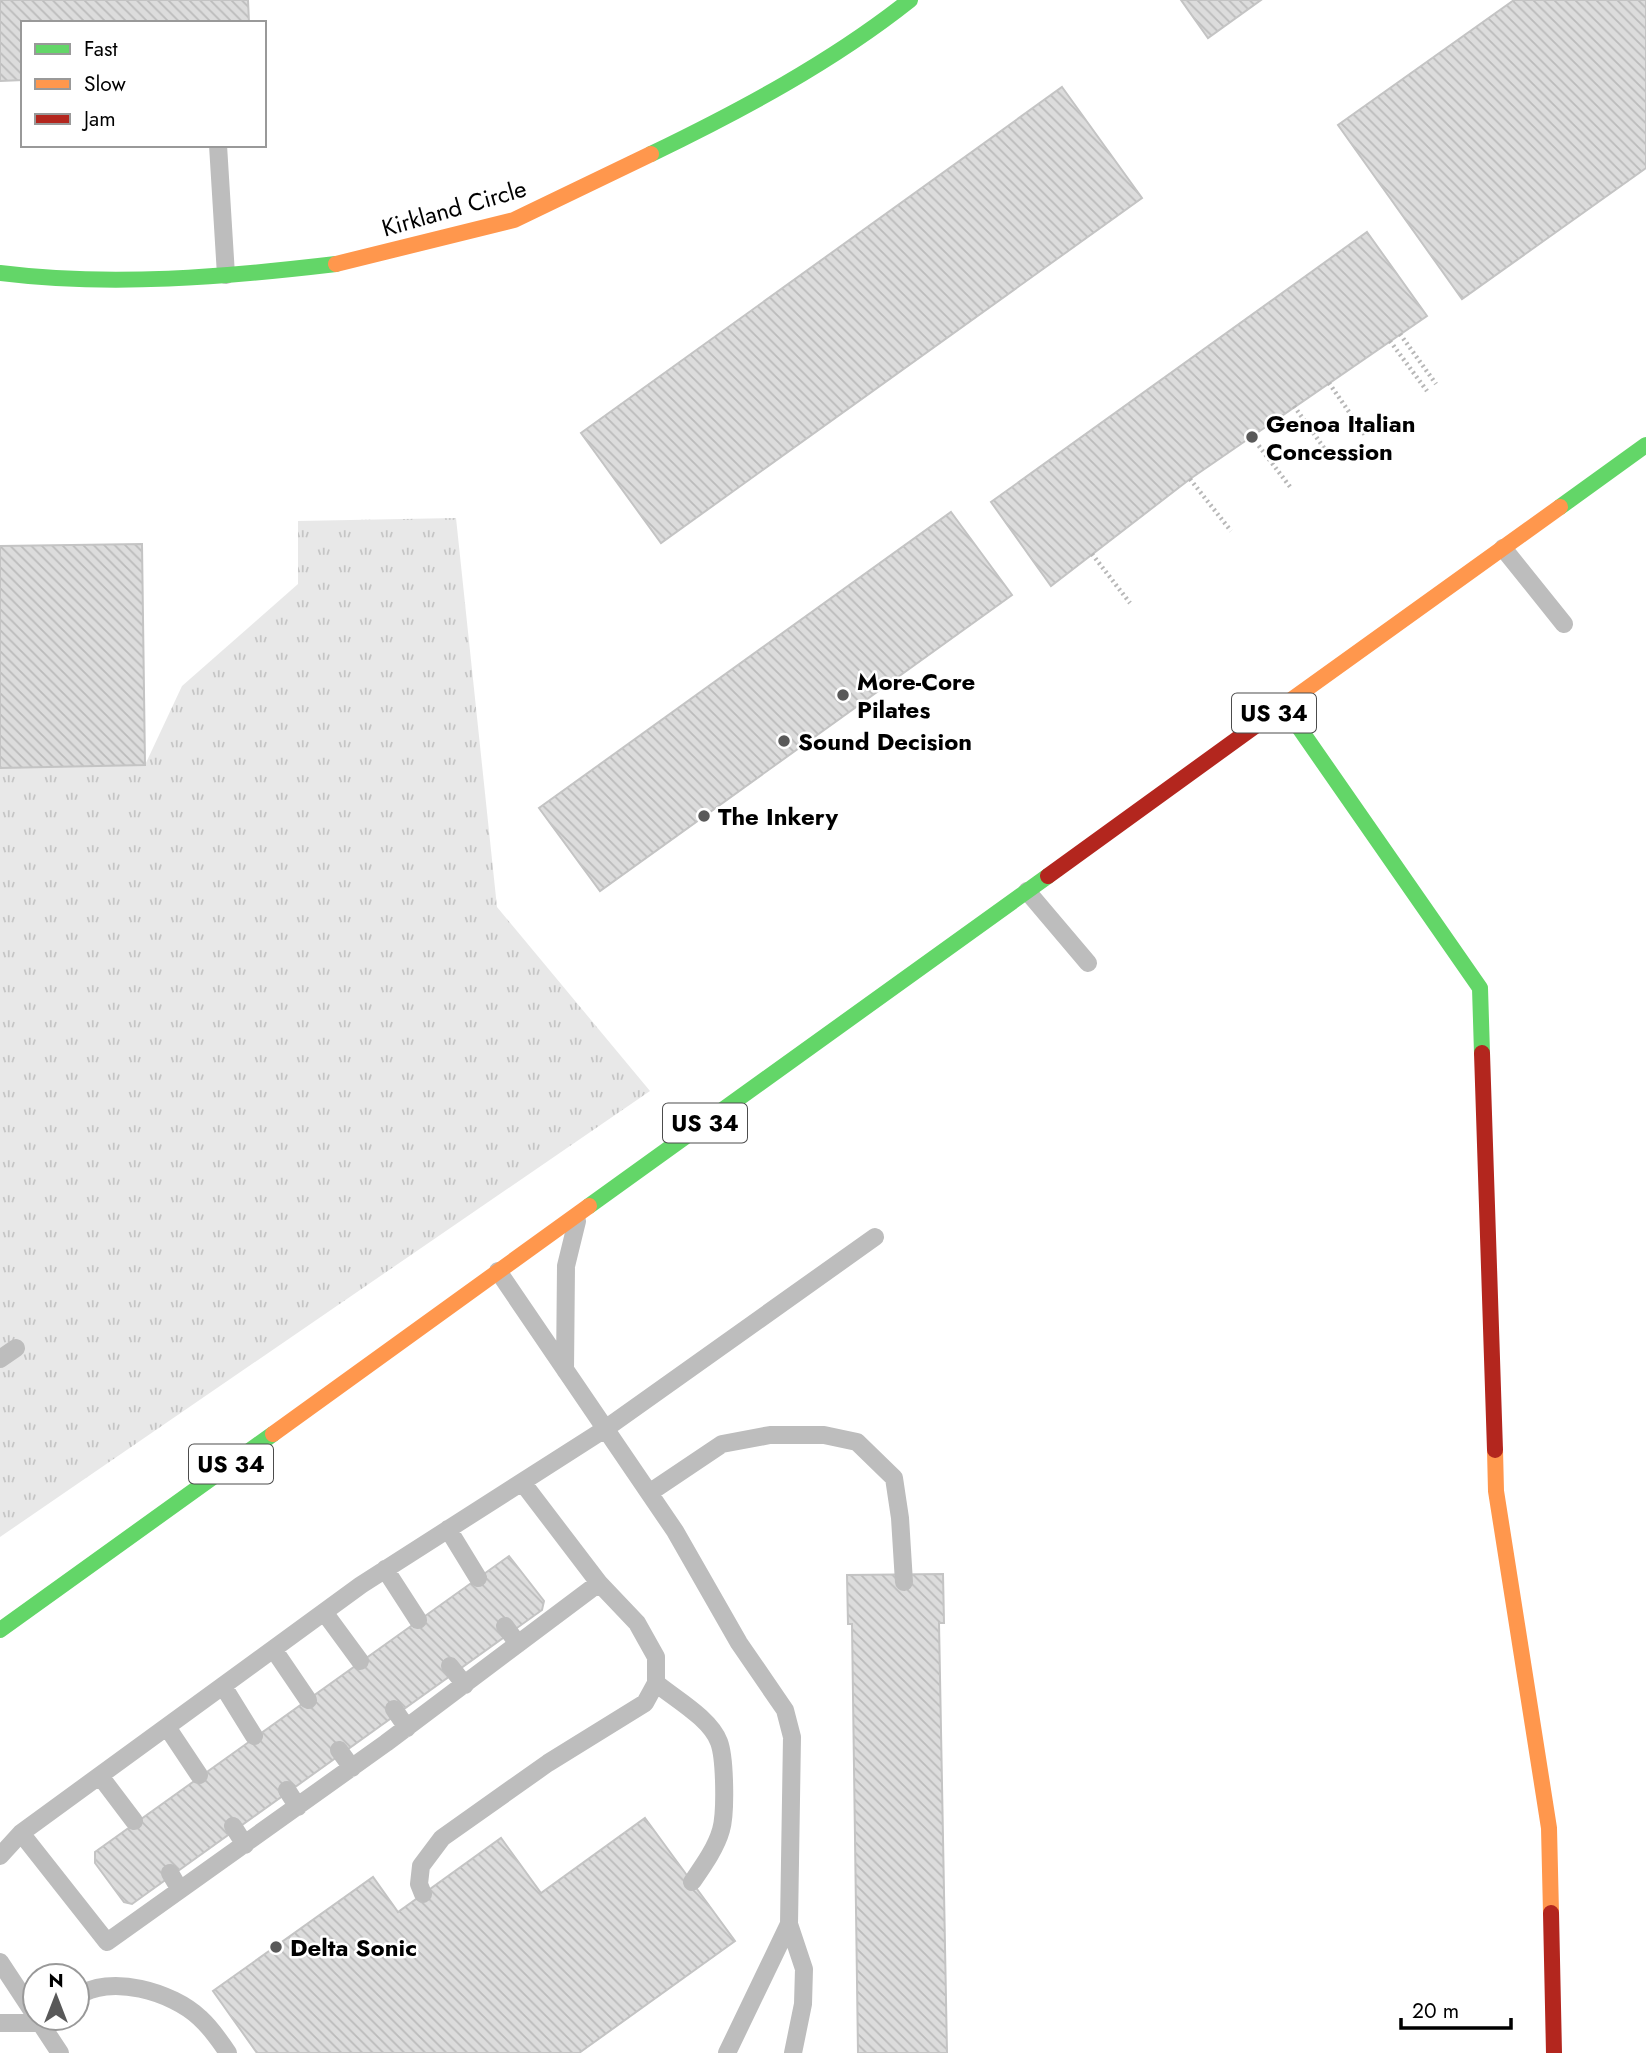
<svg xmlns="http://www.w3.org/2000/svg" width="1646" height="2053" font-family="Jost,sans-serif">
<defs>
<pattern id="grass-tufts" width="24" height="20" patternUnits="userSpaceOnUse" patternTransform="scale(1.75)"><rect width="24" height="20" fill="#e8e8e8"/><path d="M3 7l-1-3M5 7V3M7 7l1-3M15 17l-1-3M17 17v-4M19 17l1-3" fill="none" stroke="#c5c5c5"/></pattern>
<pattern id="building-back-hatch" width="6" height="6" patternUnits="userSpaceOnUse" patternTransform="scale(1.75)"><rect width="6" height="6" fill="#dcdcdc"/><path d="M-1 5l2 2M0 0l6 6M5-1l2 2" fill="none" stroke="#bbb"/></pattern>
</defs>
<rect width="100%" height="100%" fill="#fff"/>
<!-- grass -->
<path fill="url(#grass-tufts)" d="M456 518 497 907 650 1091 0 1537V768L145 765 182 686 298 584V521Z"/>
<!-- building -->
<path fill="url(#building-back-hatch)" stroke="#c4c4c4" stroke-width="2" d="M0 0H248L249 23H23V80L0 81Z
M1181 0H1261L1208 38Z
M1514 0H1646V168L1462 299 1338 125Z
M1062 87 1142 198 661 543 581 433Z
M1367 232 1427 316 1190 479 1051 586 991 502Z
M951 512 1012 595 600 891 539 808Z
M142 544 145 765 0 768V546Z
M509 1556 544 1601 542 1610 132 1904 124 1902 95 1863V1852Z
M943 1574 944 1623H939L947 2053H858L852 1624H848L847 1575Z
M645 1818 735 1941 579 2053H257L213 1991 373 1877 398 1912 501 1838 541 1893Z"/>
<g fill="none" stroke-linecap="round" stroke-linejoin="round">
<!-- path -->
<path stroke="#b8b8b8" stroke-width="4.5" stroke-dasharray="2 3.5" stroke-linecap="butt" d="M1400 334 1436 384
M1390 341 1427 391
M1329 383 1365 435
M1294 406 1332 459
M1252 437 1291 488
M1190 479 1231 531
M1092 554 1130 603"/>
<!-- lane -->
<path stroke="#bdbdbd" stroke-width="18" d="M218 145 226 275
M1503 548 1564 624
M1027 891 1088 963
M498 1271 675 1531 739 1643 785 1710 792 1737 789 1924 804 1969 803 2004 793 2053
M0 1359 16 1348
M565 1370 566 1266 577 1221
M649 1493 722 1444 770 1435H824L857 1442 894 1478 900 1518 904 1582
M448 1529 478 1578
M385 1569 418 1620
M324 1612 360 1661
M505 1626 518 1644
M274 1650 308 1700
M450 1666 465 1685
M656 1683C675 1699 710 1718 719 1742 725 1758 726 1813 721 1830 716 1848 703 1866 692 1882
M223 1686 254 1736
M394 1709 407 1728
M167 1727 199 1775
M339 1750 352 1768
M100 1776 134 1821
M287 1790 298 1807
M233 1826 245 1845
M21 1833 107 1942 386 1743 599 1583 522 1482
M0 1856 21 1833 361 1585 605 1429 875 1237
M170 1873 180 1890
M423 1894 419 1884 421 1866 442 1838 548 1763 645 1703 656 1683V1657L637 1623 599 1583
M0 1962 35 2015
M77 1997C109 1973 173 1992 200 2018 211 2028 220 2041 228 2053
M37 2018 60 2053
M0 2023H41L48 2018
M727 2053 789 1924"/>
<!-- fast -->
<path stroke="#63d668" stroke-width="16" d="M651 154C740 111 832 62 910 0
M0 273C111 287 226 277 336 264
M1560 507 1646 445
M1284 706 1480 988 1482 1053
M589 1206 1048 876
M0 1630 273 1434"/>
<!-- slow -->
<path stroke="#ff974d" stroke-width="16" d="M336 264 514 220 651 154
M1287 703 1560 507
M273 1434 589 1206
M1495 1450 1496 1491 1549 1828 1551 1913"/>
<!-- jam -->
<path stroke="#b3261e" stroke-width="16" d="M1048 876 1287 703
M1482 1053 1495 1450
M1551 1913 1554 2053"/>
</g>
<!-- markers -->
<g fill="#595959" stroke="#fff" stroke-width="2.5">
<circle cx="1252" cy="437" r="7"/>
<circle cx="843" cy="695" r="7"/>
<circle cx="784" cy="741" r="7"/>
<circle cx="704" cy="816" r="7"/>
<circle cx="276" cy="1947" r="7"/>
</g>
<g text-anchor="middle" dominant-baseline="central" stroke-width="5" stroke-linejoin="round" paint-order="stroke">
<!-- shield labels -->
<g fill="#fff" stroke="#4c4c4c" stroke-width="2">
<rect x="1232" y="693.5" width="84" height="39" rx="5"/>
<rect x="663" y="1103.5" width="84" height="39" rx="5"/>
<rect x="189" y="1444.5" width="84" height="39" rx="5"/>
</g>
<g font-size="23" font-weight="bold" fill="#000">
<text x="1274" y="713">US 34</text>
<text x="705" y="1123">US 34</text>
<text x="231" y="1464">US 34</text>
</g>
<!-- street labels -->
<g font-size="24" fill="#000" stroke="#fff">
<text transform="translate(454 208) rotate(-16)">Kirkland Circle</text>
</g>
<!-- poi labels -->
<g font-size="24" font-weight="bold" fill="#000" stroke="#fff" text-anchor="start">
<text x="1266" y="423">Genoa Italian<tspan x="1266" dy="28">Concession</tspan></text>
<text x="857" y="681">More-Core<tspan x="857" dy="28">Pilates</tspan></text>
<text x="798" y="741">Sound Decision</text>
<text x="718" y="816">The Inkery</text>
<text x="290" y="1947">Delta Sonic</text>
</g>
</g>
<!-- legend -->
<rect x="21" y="21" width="245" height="126" fill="#ffffff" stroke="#999999" stroke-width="2"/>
<rect x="35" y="44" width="35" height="10" fill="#63d668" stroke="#999999" stroke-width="2"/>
<text x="84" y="56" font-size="21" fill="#000000">Fast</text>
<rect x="35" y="79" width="35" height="10" fill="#ff974d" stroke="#999999" stroke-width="2"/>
<text x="84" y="91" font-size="21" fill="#000000">Slow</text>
<rect x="35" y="114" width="35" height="10" fill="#b3261e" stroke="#999999" stroke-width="2"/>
<text x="84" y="126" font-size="21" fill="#000000">Jam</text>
<!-- north arrow -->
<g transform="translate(56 1997)"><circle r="33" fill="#ffffff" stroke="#999999" stroke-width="2"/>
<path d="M0-5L12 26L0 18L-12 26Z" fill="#595959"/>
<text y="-10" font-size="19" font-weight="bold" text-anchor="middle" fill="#000000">N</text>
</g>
<!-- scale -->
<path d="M1401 2018v10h110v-10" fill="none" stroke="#000000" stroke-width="3.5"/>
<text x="1412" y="2018" font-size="21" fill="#000000" stroke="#ffffff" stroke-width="5" paint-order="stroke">20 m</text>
</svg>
